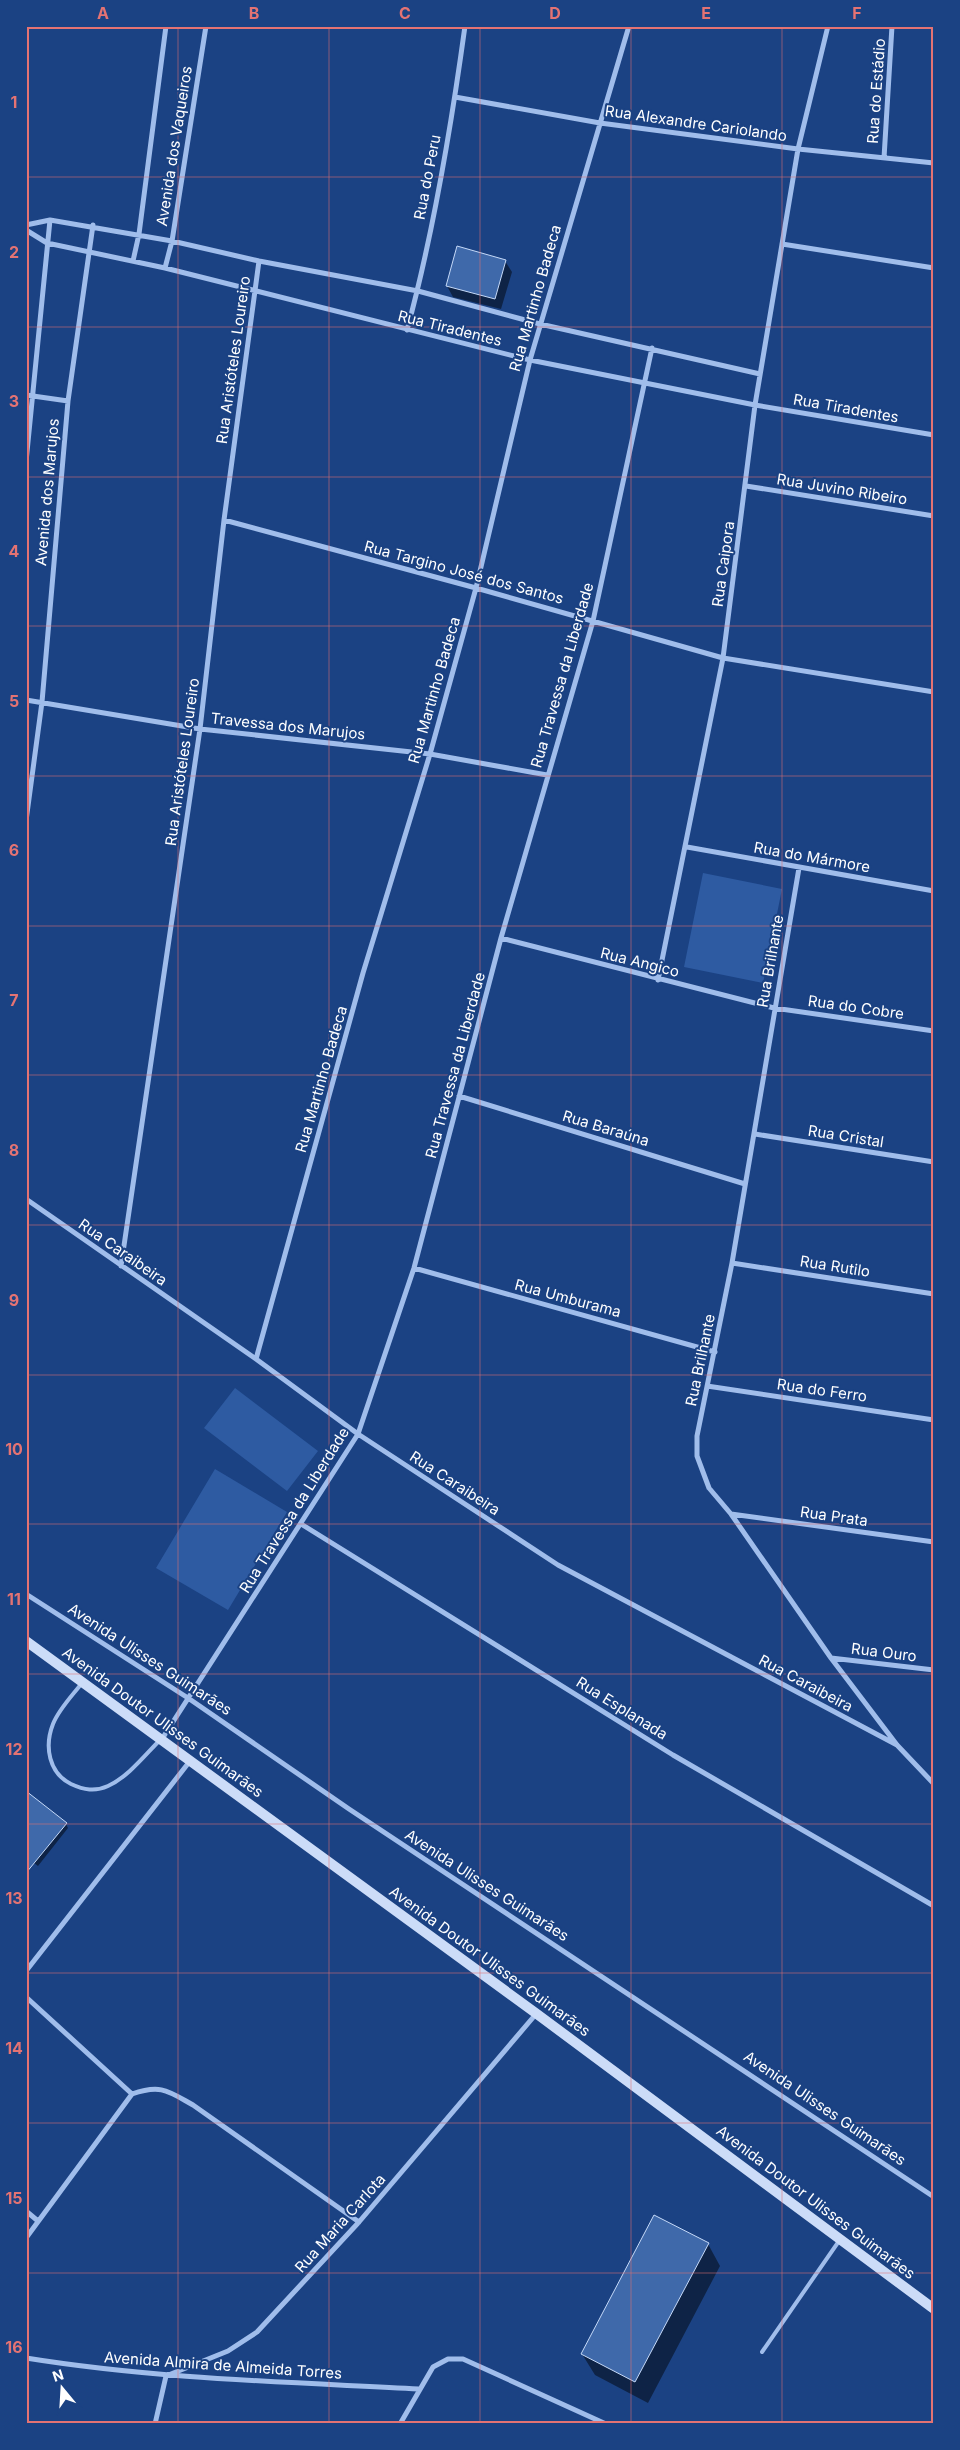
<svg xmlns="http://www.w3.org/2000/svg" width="960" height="2450" font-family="Inter,sans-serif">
<rect width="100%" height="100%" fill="#1b4283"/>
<!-- green -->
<path fill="#2e5ba2" d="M703 873 782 889 763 983 684 967Z
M235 1388 318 1451 287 1491 204 1428Z
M215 1469 287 1512 228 1610 156 1568Z"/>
<!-- shadow -->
<path fill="#0007" d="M505 261 512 272 501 309 453 297 447 286Z
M66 1824 68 1828 38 1866 26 1857Z
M708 2244 720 2266 648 2403 595 2375 582 2354Z"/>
<!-- building -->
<path fill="#3f69aa" stroke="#c5d9f8" d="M457 246 506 260 495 299 446 286Z
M26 1791 67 1823 26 1873Z
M654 2215 709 2243 635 2382 581 2354Z"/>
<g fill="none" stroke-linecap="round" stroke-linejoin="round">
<!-- service -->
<path stroke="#a0bdeb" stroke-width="4" d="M82 1683C72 1696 59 1709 53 1724 44 1747 49 1773 71 1784 84 1790 95 1792 108 1786 128 1777 145 1755 160 1740
M762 2352 839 2241"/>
<!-- minor -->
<path stroke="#a0bdeb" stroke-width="5" d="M455 97 600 123 798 149 934 163
M884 158 892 26
M26 225 50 220 172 241 259 261 418 291 540 324 760 374
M26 230 47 243 165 268 530 360 755 405 934 435
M782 244 934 268
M133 261 139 234 166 26
M165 268 172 241 206 26
M407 330C434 231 451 128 465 26
M26 395 68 401
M26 462 50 220
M746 486 934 516
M224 520 476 588 723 658 934 692
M26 700 200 729 430 754 547 775
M26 821 42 702 68 401 93 225
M687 847 934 891
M799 868 732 1263 697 1436V1456L709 1488 731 1514 831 1658 897 1745 934 1784
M501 938 774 1008 934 1031
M658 980 723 658 755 405 798 149 828 26
M459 1096 745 1184
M755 1134 934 1162
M26 1199 256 1359 358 1434 558 1565 897 1745
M732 1263 934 1294
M121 1266 200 729 224 520 259 261
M414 1268 715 1352
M256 1359 363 973 430 754 476 588 530 360 629 26
M707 1386 934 1420
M731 1514 934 1542
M301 1524 673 1755 934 1906
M26 1594 188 1698 349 1809 934 2197
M831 1658 934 1670
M162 1739 358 1434 414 1268 501 938 593 621 652 348
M26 1971 190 1761
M26 1997 132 2094C161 2084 168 2091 193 2105L359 2222
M26 2211 38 2221
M26 2238 132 2094
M26 2358C156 2379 288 2382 419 2389
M155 2424 166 2376 228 2351 257 2332 359 2222 536 2014
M400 2424 433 2367 448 2359H463L606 2424"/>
<!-- secondary -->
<path stroke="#ccdcf8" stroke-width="10" d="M26 1641 537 2014 934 2309"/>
</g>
<!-- grid -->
<path fill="none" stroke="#e47373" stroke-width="1" stroke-opacity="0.55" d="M178 26V2424M329 26V2424M480 26V2424M631 26V2424M782 26V2424M26 177H934M26 327H934M26 477H934M26 626H934M26 776H934M26 926H934M26 1075H934M26 1225H934M26 1375H934M26 1524H934M26 1674H934M26 1824H934M26 1973H934M26 2123H934M26 2273H934"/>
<g text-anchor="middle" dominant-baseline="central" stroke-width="4" stroke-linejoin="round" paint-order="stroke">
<!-- street labels -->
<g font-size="15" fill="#fff" stroke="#1b4283">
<text transform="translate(876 91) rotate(-86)">Rua do Estádio</text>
<text transform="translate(696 123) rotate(8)">Rua Alexandre Cariolando</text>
<text transform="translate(174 146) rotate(-81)">Avenida dos Vaqueiros</text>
<text transform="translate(427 177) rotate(-79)">Rua do Peru</text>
<text transform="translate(535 298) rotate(-74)">Rua Martinho Badeca</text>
<text transform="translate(450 328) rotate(14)">Rua Tiradentes</text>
<text transform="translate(233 360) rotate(-82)">Rua Aristóteles Loureiro</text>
<text transform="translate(846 408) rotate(10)">Rua Tiradentes</text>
<text transform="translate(842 489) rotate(9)">Rua Juvino Ribeiro</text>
<text transform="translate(47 492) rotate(-85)">Avenida dos Marujos</text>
<text transform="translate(723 564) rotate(-82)">Rua Caipora</text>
<text transform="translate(464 572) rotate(15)">Rua Targino José dos Santos</text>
<text transform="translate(562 675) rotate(-74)">Rua Travessa da Liberdade</text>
<text transform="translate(434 690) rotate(-74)">Rua Martinho Badeca</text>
<text transform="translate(288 726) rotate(6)">Travessa dos Marujos</text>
<text transform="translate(182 762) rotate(-82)">Rua Aristóteles Loureiro</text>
<text transform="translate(812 857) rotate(10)">Rua do Mármore</text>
<text transform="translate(770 961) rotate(-80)">Rua Brilhante</text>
<text transform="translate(640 962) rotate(14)">Rua Angico</text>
<text transform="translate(856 1007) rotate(8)">Rua do Cobre</text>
<text transform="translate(455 1065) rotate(-75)">Rua Travessa da Liberdade</text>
<text transform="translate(321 1079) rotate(-74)">Rua Martinho Badeca</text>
<text transform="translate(606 1128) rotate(17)">Rua Baraúna</text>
<text transform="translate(846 1136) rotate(9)">Rua Cristal</text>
<text transform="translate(123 1252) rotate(35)">Rua Caraibeira</text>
<text transform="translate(835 1266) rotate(9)">Rua Rutilo</text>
<text transform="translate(568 1298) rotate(15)">Rua Umburama</text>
<text transform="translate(700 1360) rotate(-78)">Rua Brilhante</text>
<text transform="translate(822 1390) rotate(8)">Rua do Ferro</text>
<text transform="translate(455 1483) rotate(33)">Rua Caraibeira</text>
<text transform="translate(294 1510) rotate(-58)">Rua Travessa da Liberdade</text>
<text transform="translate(834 1516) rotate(8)">Rua Prata</text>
<text transform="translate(884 1652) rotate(7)">Rua Ouro</text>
<text transform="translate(150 1659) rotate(33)">Avenida Ulisses Guimarães</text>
<text transform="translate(806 1683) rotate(28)">Rua Caraibeira</text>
<text transform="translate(622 1708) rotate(32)">Rua Esplanada</text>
<text transform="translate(163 1722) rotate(36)">Avenida Doutor Ulisses Guimarães</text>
<text transform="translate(487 1885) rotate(33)">Avenida Ulisses Guimarães</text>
<text transform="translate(490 1961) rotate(36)">Avenida Doutor Ulisses Guimarães</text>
<text transform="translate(825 2108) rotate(34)">Avenida Ulisses Guimarães</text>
<text transform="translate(816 2202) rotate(37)">Avenida Doutor Ulisses Guimarães</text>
<text transform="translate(340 2223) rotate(-48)">Rua Maria Carlota</text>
<text transform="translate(223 2365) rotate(4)">Avenida Almira de Almeida Torres</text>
</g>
</g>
<!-- border -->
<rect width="960" height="2450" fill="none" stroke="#1b4283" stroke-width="55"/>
<!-- north arrow -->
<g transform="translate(62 2388) rotate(342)" stroke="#1b4283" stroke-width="4" paint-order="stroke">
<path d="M0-4L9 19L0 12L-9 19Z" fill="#ffffff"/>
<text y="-8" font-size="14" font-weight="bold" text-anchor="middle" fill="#ffffff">N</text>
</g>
<rect x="28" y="28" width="904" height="2394" fill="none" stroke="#e47373" stroke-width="2"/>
<g font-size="16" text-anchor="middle" font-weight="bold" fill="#e47373">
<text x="103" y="19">A</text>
<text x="254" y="19">B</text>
<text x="405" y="19">C</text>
<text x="555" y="19">D</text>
<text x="706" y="19">E</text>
<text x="857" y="19">F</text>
<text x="14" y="108">1</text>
<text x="14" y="258">2</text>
<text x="14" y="407">3</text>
<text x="14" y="557">4</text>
<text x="14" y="707">5</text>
<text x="14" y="856">6</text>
<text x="14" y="1006">7</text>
<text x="14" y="1156">8</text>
<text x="14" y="1306">9</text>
<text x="14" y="1455">10</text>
<text x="14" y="1605">11</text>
<text x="14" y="1755">12</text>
<text x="14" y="1904">13</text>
<text x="14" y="2054">14</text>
<text x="14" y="2204">15</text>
<text x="14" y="2353">16</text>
</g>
</svg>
